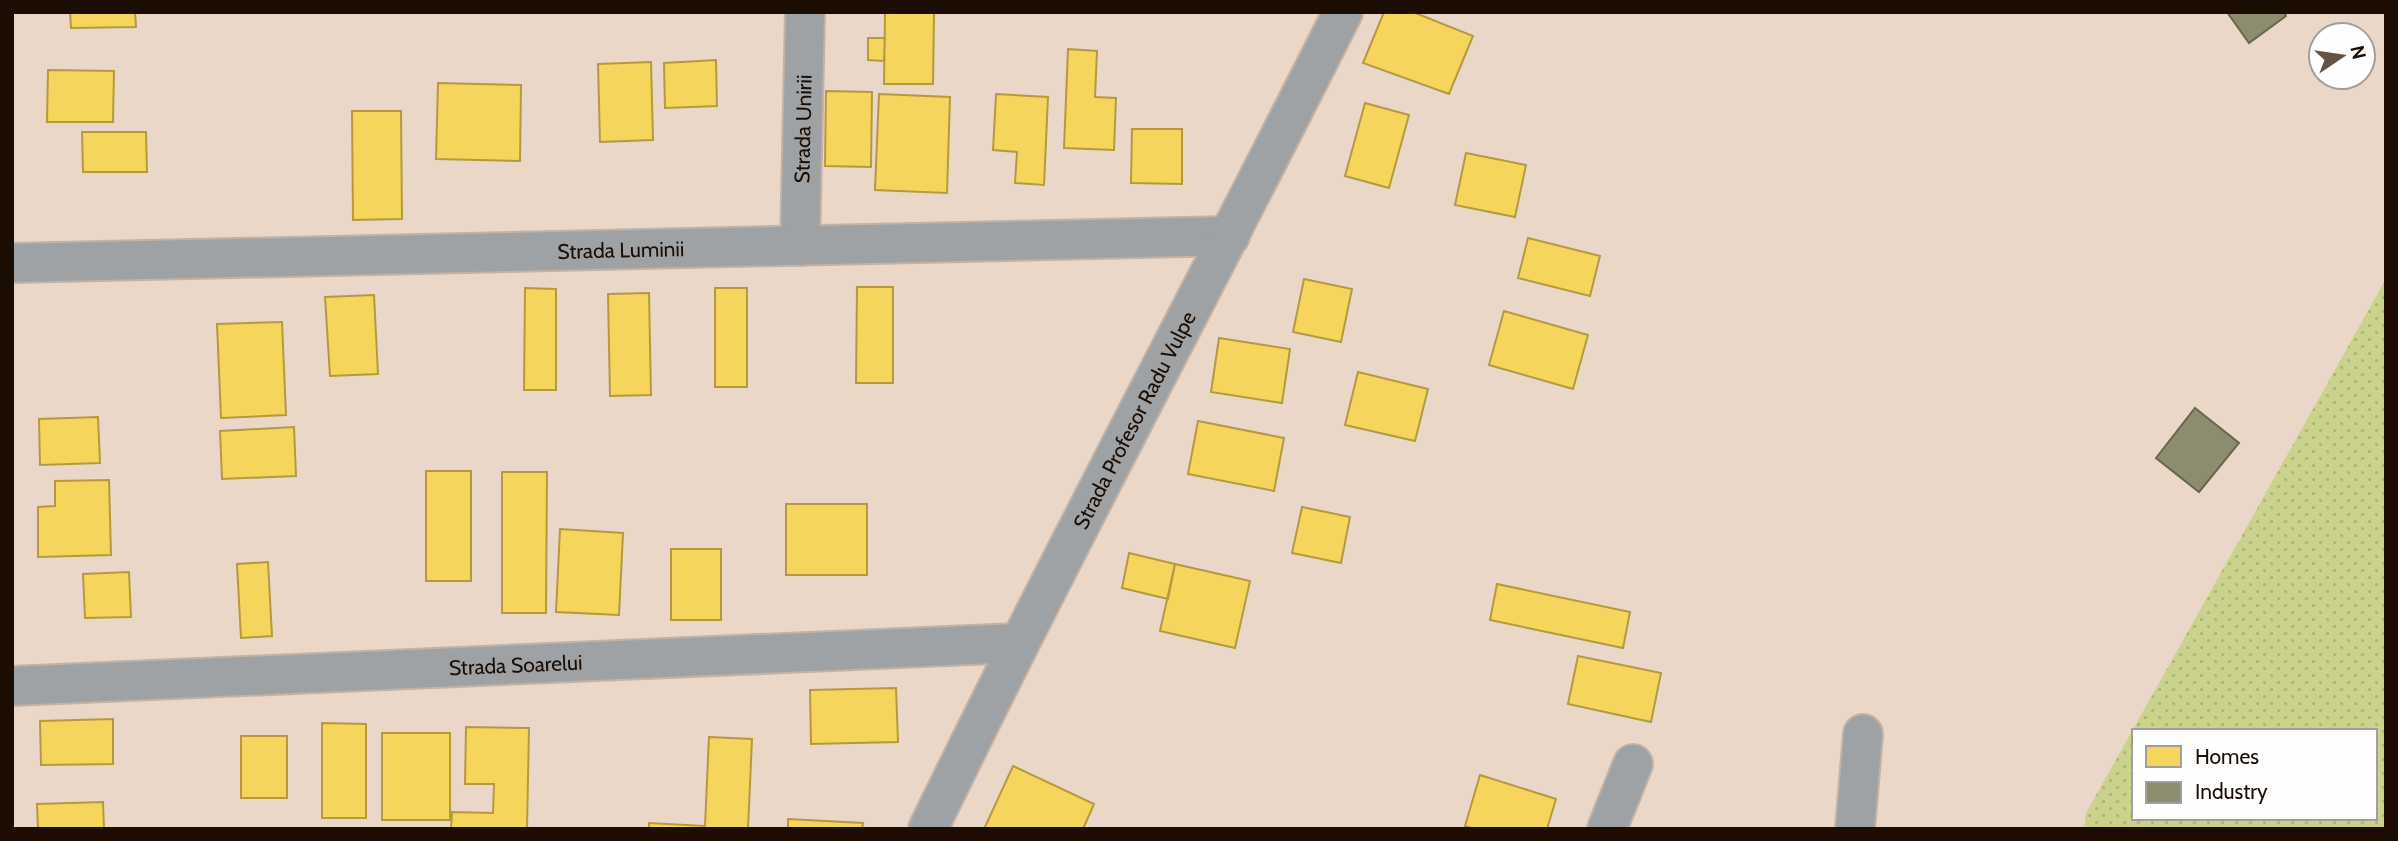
<svg xmlns="http://www.w3.org/2000/svg" width="2398" height="841" font-family="Cabin,sans-serif">
<defs>
<pattern id="grass-dots" width="8" height="8" patternUnits="userSpaceOnUse" patternTransform="scale(1.75)"><rect width="8" height="8" fill="#cbd28c"/><path d="M2 2h.1M6 6h.1" fill="none" stroke="#aeb377" stroke-width="1.8" stroke-linecap="round"/></pattern>
</defs>
<rect width="100%" height="100%" fill="#ebd7c7"/>
<!-- grass -->
<path fill="url(#grass-dots)" fill-rule="evenodd" d="M2386 279V829H2084L2086 813ZM2134 731H2375V818H2134Z"/>
<!-- homes -->
<path fill="#f6d55c" stroke="#b59941" stroke-width="2" d="M70 12H135L136 27 71 28Z
M1384 12H1413L1473 36 1449 94 1363 63Z
M885 13H934L933 84H884Z
M868 38H885L884 61 868 60Z
M1068 49 1097 51 1095 97 1116 98 1114 150 1064 148Z
M716 60 717 106 665 108 664 63Z
M651 62 653 140 600 142 598 64Z
M48 70 114 71 113 122H47Z
M438 83 521 85 520 161 436 159Z
M826 91 872 92 871 167 825 166Z
M879 94 950 97 947 193 875 190Z
M996 94 1048 97 1044 185 1015 183 1017 152 993 150Z
M1365 103 1409 115 1389 188 1345 176Z
M352 111H401L402 219 353 220Z
M1132 129H1182V184L1131 183Z
M82 132H146L147 172H83Z
M1466 153 1526 165 1515 217 1455 205Z
M1528 238 1600 256 1590 296 1518 278Z
M1304 279 1352 289 1341 342 1293 332Z
M857 287H893V383H856Z
M525 288 556 289V390H524Z
M715 288H747V387H715Z
M649 293 651 395 610 396 608 294Z
M374 295 378 374 330 376 325 297Z
M1504 311 1588 335 1573 389 1489 365Z
M282 322 286 415 221 418 217 324Z
M1219 338 1290 349 1282 403 1211 392Z
M1358 372 1428 389 1415 441 1345 425Z
M98 417 100 463 40 465 39 419Z
M1198 421 1284 438 1274 491 1188 474Z
M294 427 296 476 222 479 220 431Z
M426 471H471V581H426Z
M502 472H547L546 613H502Z
M109 480 111 555 38 557V507L55 506V481Z
M786 504H867V575H786Z
M1302 507 1350 517 1341 563 1292 553Z
M560 529 623 533 619 615 556 612Z
M671 549H721V620H671Z
M1129 553 1175 564 1168 599 1122 588Z
M268 562 272 636 241 638 237 564Z
M1175 564 1250 581 1235 648 1160 631Z
M129 572 131 617 85 618 83 574Z
M1497 584 1630 612 1623 648 1490 620Z
M1578 656 1661 673 1651 722 1568 704Z
M896 688 898 742 811 744 810 690Z
M113 719V764L41 765 40 721Z
M322 723 366 724V818H322Z
M466 727 529 728 527 829H451L452 812 493 813 494 784H465Z
M382 733H450V820H382Z
M241 736H287V798H241Z
M709 737 752 739 748 829H649V823L705 826Z
M1013 766 1094 804 1083 829H984Z
M1480 775 1556 799 1547 829H1474L1465 826Z
M103 802 104 829H38L37 804Z
M788 819 863 823 862 829H788Z"/>
<!-- industry -->
<path fill="#8c8c6e" stroke="#6a664e" stroke-width="2" d="M2227 12H2284L2286 16 2249 43Z
M2195 408 2239 443 2199 492 2156 458Z"/>
<g fill="none" stroke-linecap="round" stroke-linejoin="round">
<defs>
<g id="minor">
<path id="s1" d="M800 246 805 12"/>
<path id="s2" d="M12 263 1230 236"/>
<path id="s3" d="M12 686 1018 643"/>
<path id="s4" d="M928 829C1061 554 1206 285 1343 12"/>
<path d="M1607 829 1633 764"/>
<path d="M1855 829 1863 734"/>
</g>
</defs>
<!-- minor casing -->
<use href="#minor" stroke="#c3b3a6" stroke-width="42"/>
<!-- minor -->
<use href="#minor" stroke="#9fa2a5" stroke-width="38"/>
</g>
<g text-anchor="middle" dominant-baseline="central" stroke-width="7" stroke-linejoin="round" paint-order="stroke">
<!-- street labels -->
<g font-size="21" fill="#1c0d02" stroke="#fefefe">
<text stroke="none"><textPath href="#s1" startOffset="117">Strada Unirii</textPath></text>
<text stroke="none"><textPath href="#s2" startOffset="609">Strada Luminii</textPath></text>
<text stroke="none"><textPath href="#s4" startOffset="458">Strada Profesor Radu Vulpe</textPath></text>
<text stroke="none"><textPath href="#s3" startOffset="504">Strada Soarelui</textPath></text>
</g>
</g>
<!-- border -->
<rect width="2398" height="841" fill="none" stroke="#1c0d02" stroke-width="28"/>
<!-- legend -->
<rect x="2132" y="729" width="245" height="91" fill="#fefefe" stroke="#a49e99" stroke-width="2"/>
<rect x="2146" y="746" width="35" height="21" fill="#f6d55c" stroke="#a49e99" stroke-width="2"/>
<text x="2195" y="764" font-size="21" fill="#1c0d02">Homes</text>
<rect x="2146" y="782" width="35" height="21" fill="#8c8c6e" stroke="#a49e99" stroke-width="2"/>
<text x="2195" y="799" font-size="21" fill="#1c0d02">Industry</text>
<!-- north arrow -->
<g transform="translate(2342 56) rotate(77)"><circle r="33" fill="#fefefe" stroke="#a49e99" stroke-width="2"/>
<path d="M0-5L12 26L0 18L-12 26Z" fill="#645447"/>
<text y="-10" font-size="19" font-weight="bold" text-anchor="middle" fill="#1c0d02">N</text>
</g>
</svg>
